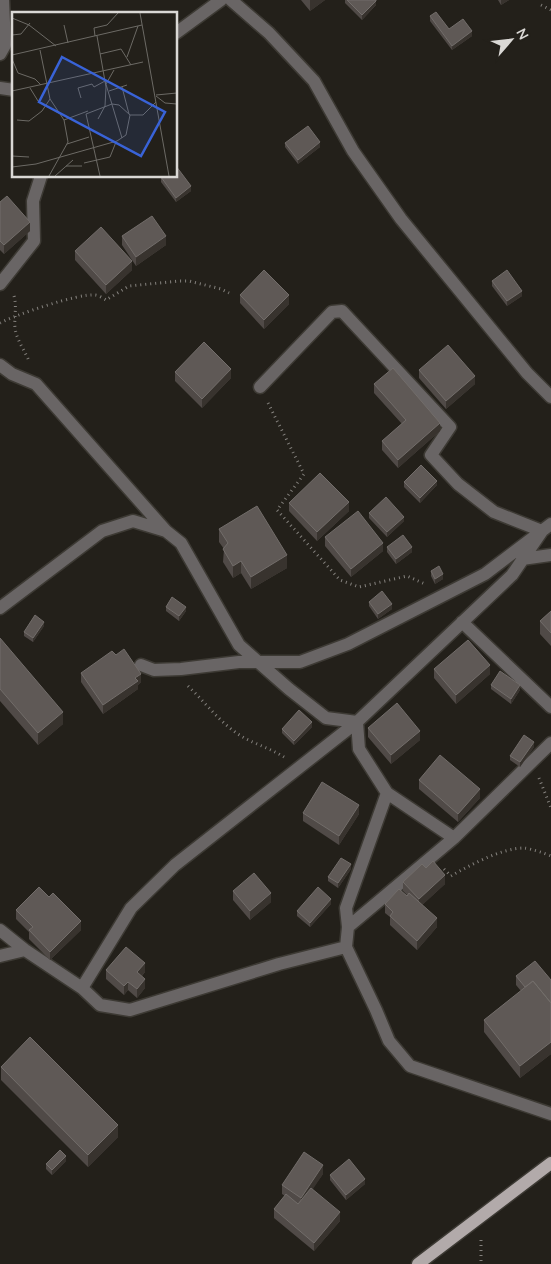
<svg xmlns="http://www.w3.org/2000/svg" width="551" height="1264" font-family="Quicksand,sans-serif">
<rect width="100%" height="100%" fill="#23201a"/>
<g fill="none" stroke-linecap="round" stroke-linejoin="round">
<defs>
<path id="minor" d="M231 0 269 33 314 81 353 151 401 219 527 373 551 397
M176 33 221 0
M0 54 5 45 3 0
M0 88 14 90
M0 284 34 241 33 201 41 176
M0 365 12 374 36 384 166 531
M522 559 551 555
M0 608 102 531 133 521 166 531 181 543 239 645 289 689 326 718 357 722 359 749 387 793 346 908 348 927 346 947
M462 622 551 707
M141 665 154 670 181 669 239 662H300L348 644 485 574 551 524
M387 793 454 838
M348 927 454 838 551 743
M0 930 25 950 82 988 100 1005 130 1010 279 964 346 947 376 1010 389 1041 410 1066 551 1114
M0 956 25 950
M82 988 131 908 175 865 357 722 512 575 542 531 494 512 458 484 431 455 450 427 342 311 332 312 260 387"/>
<path id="major" d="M418 1264 551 1163"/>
</defs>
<!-- minor casing -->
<use href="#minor" stroke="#3d3a34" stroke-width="15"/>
<!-- major casing -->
<use href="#major" stroke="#3d3a34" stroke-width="15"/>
<!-- path -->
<path stroke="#85827e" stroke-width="3" stroke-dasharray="1 4" stroke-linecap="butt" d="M541 5 551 10
M14 296C17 307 14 317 15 328 17 341 24 349 29 361
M0 323C15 315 79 293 95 295 98 295 103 298 106 300L129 286 179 281H189L221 289 229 293
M268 403 304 474 277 510 340 580 359 587 407 576 425 584
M188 686C204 701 217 719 235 732 250 743 268 747 284 757
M539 778 551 808
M444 869 451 876C470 865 502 848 524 848 532 849 544 853 551 856
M481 1240V1264"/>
<!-- minor -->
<use href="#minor" stroke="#696565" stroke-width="12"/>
<!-- major -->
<use href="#major" stroke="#b2aaaa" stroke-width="12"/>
</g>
<!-- wall -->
<path fill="#504a47" d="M301 0H325L310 11Z
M345 0H376V5L362 20 345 3Z
M498 0H509L501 5Z
M430 16 449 29 472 36 452 50 430 21Z
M285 143 320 147 298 164 285 147Z
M161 177 191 191 176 202 161 182Z
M0 202 30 231 4 254 0 250Z
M122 236 166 245 136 266 122 245Z
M75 251 132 270 106 294 75 260Z
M492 281 522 296 507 306 492 286Z
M240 295 289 304 264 329 240 303Z
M419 370 475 384 446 409 419 378Z
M175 372 231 378 202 408 175 381Z
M374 384 440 431 398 468 382 450V441L402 424 374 393Z
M404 482 437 485 420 503 404 487Z
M289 503 349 511 317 541 289 511Z
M369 513 404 521 387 537 369 518Z
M219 529 287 568 251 589 241 573 233 578 223 562 224 549 219 542Z
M325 537 383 551 351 577 325 546Z
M387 547 412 552 396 564 387 552Z
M431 571 443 579 435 584 431 576Z
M369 602 392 609 378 619 369 606Z
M166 607 186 611 179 621 166 611Z
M551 611V646L540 634V621Z
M44 626 33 642 24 636V632Z
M0 638 63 724 38 745 0 701Z
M434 669 490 674 456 704 434 678Z
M81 673 141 682 138 685V689L103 714 81 682Z
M491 685 520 690 511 704 491 689Z
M312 727 294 745 282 733V729Z
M368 728 420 740 391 764 368 737Z
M534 747 520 767 510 760V756Z
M419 780 480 798 458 822 419 789Z
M303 813 359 814 339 845 303 821Z
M426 868 445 884 422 905 437 927 417 950 390 925V917L385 913V904L407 896V895L403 891V882Z
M351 869 338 888 328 881V877Z
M233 891 271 902 250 920 233 900Z
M331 904 310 927 297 916V911Z
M16 910 81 930 50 960 29 939V932L16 919Z
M106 970 145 972 142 976 145 988 137 998 128 990 124 995 106 979Z
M516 976 551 980V1054L520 1078 484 1032V1020L521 991 516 985Z
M1 1067 118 1137 88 1167 1 1080Z
M66 1161 52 1175 46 1169V1164Z
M323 1174 312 1189 340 1221 314 1251 274 1218V1209L285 1196 282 1194V1185Z
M330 1175 365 1184 346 1200 330 1180Z"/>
<!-- shaded-wall -->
<path fill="#38332e" d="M310 0H325L310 11Z
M501 0H509L501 5Z
M376 1V5L362 20V15Z
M472 31V36L452 50V46Z
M320 142V147L298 164V160Z
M191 186V191L176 202V198Z
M30 222V231L4 254V245Z
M166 236V245L136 266V257Z
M132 261V270L106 294V285Z
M522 291V296L507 306V301Z
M289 295V304L264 329V320Z
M231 369V378L202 408V399Z
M475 376V384L446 409V401Z
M440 423V431L398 468V460Z
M437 481V485L420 503V498Z
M349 502V511L317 541V532Z
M404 517V521L387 537V532Z
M383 543V551L351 577V569Z
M412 547V552L396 564V559Z
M287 555V568L251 589V577Z
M241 561V573L233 578V566Z
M443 574V579L435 584V579Z
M392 604V609L378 619V614Z
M186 607V611L179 621V616Z
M44 622V626L33 642V638Z
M490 665V674L456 704V695Z
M141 674V682L138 685V689L103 714V705Z
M520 685V690L511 704V699Z
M63 712V724L38 745V733Z
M312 722V727L294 745V741Z
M420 731V740L391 764V755Z
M534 742V747L520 767V762Z
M480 789V798L458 822V814Z
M359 805V814L339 845V836Z
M351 864V869L338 888V883Z
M445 875V884L419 908V899Z
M271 893V902L250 920V911Z
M331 899V904L310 927V923Z
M437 918V927L417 950V941Z
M81 921V930L50 960V952Z
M145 963V972L137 981V972Z
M145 979V988L137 998V989Z
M128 982V990L124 995V986Z
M551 1042V1054L520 1078V1066Z
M118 1125V1137L88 1167V1155Z
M66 1156V1161L52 1175V1170Z
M323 1165V1174L301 1207V1198Z
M365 1179V1184L346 1200V1195Z
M340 1212V1221L314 1251V1243Z"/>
<!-- building -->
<path fill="#5f5956" stroke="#726d6a" d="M347 0H376V1L362 15Z
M436 12 449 29 463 19 472 31 452 46 430 16Z
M308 126 320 142 298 160 285 143Z
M176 166 191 186 176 198 161 177 162 176H176Z
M7 196 30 222 4 245 0 241V202Z
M152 216 166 236 136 257 122 236Z
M101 227 132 261 106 285 75 251Z
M264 270 289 295 264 320 240 295Z
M507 270 522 291 507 301 492 281Z
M204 342 231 369 202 399 175 372Z
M448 345 475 376 446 401 419 370Z
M393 368 440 423 398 460 382 441 406 420 374 384Z
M421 465 437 481 420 498 404 482Z
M320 473 349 502 317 532 289 503Z
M386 497 404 517 387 532 369 513Z
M257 506 287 555 251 577 241 561 233 566 223 549 228 543 219 529Z
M358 511 383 543 351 569 325 537Z
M403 535 412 547 396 559 387 547Z
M439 566 443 574 435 579 431 571Z
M382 591 392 604 378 614 369 602Z
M172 597 186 607 179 616 166 607Z
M551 611V633L540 621Z
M35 615 44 622 33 638 24 632Z
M0 638 63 712 38 733 0 689Z
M468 640 490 665 456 695 434 669Z
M124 649 141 674 135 678 138 681 103 705 81 673 112 651 116 655Z
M500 671 520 685 511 699 491 685Z
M397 703 420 731 391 755 368 728Z
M299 710 312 722 294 741 282 729Z
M524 735 534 742 520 762 510 756Z
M440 755 480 789 458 814 419 780Z
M322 782 359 805 339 836 303 813Z
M341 858 351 864 338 883 328 877Z
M433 861 445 875 419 899 403 882 422 864 426 868Z
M254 873 271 893 250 911 233 891Z
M39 887 49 897 53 893 81 921 50 952 29 930 33 927 16 910Z
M318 887 331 899 310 923 297 911Z
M399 889 407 896 409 893 437 918 417 941 390 916 393 912 385 904Z
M126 947 145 963 137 972 145 979 137 989 128 982 124 986 106 970Z
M535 961 551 980V1003L533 981 525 987 516 976Z
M533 981 551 1003V1042L520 1066 484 1020Z
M30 1037 118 1125 88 1155 1 1067Z
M60 1150 66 1156 52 1170 46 1164Z
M304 1152 323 1165 301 1198 282 1185Z
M349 1159 365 1179 346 1195 330 1175Z
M311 1188 340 1212 314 1243 274 1209 286 1194 298 1204Z"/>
<!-- overview -->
<g transform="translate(12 12)">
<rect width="165" height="165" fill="#23201a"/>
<path fill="none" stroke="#6c6a65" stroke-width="1" d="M128 1 157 164M0 6 17 13 44 34M52 13 56 31M0 23 9 22 18 11M83 24 82 16 95 13 106 1M85 24 94 75 93 94 86 107M28 38 38 87 52 108 56 130 37 164M88 42 109 37 119 53M0 43 130 13M115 45 126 14M0 47 6 61 23 67 29 73M94 72 102 58M110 75 117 102M18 76 26 89 50 103M0 79 131 50M97 79 115 73M144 83 165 81M144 84 153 91 165 92M69 86 66 76 80 72 82 75 93 69 110 126M5 108 17 109 30 99 38 87M52 108 76 99M55 132 77 125M0 144 17 145M72 151 98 145 104 130M54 154H70M0 155 24 152 105 129 114 123 118 103H131L144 90M43 164 61 148M88 164 74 102 100 92 107 93 118 103"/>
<path fill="#3963d8" fill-opacity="0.15" stroke="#3963d8" stroke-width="2.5" d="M50 45 153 100 129 144 27 90Z"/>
<rect width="165" height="165" fill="none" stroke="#dad8d5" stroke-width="2.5"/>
</g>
<!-- north arrow -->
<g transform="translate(511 40) rotate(62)" stroke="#23201a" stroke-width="4" paint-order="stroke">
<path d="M0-4L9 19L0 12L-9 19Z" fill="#dad8d5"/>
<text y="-8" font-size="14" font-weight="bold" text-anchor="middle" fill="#dad8d5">N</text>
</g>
</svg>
